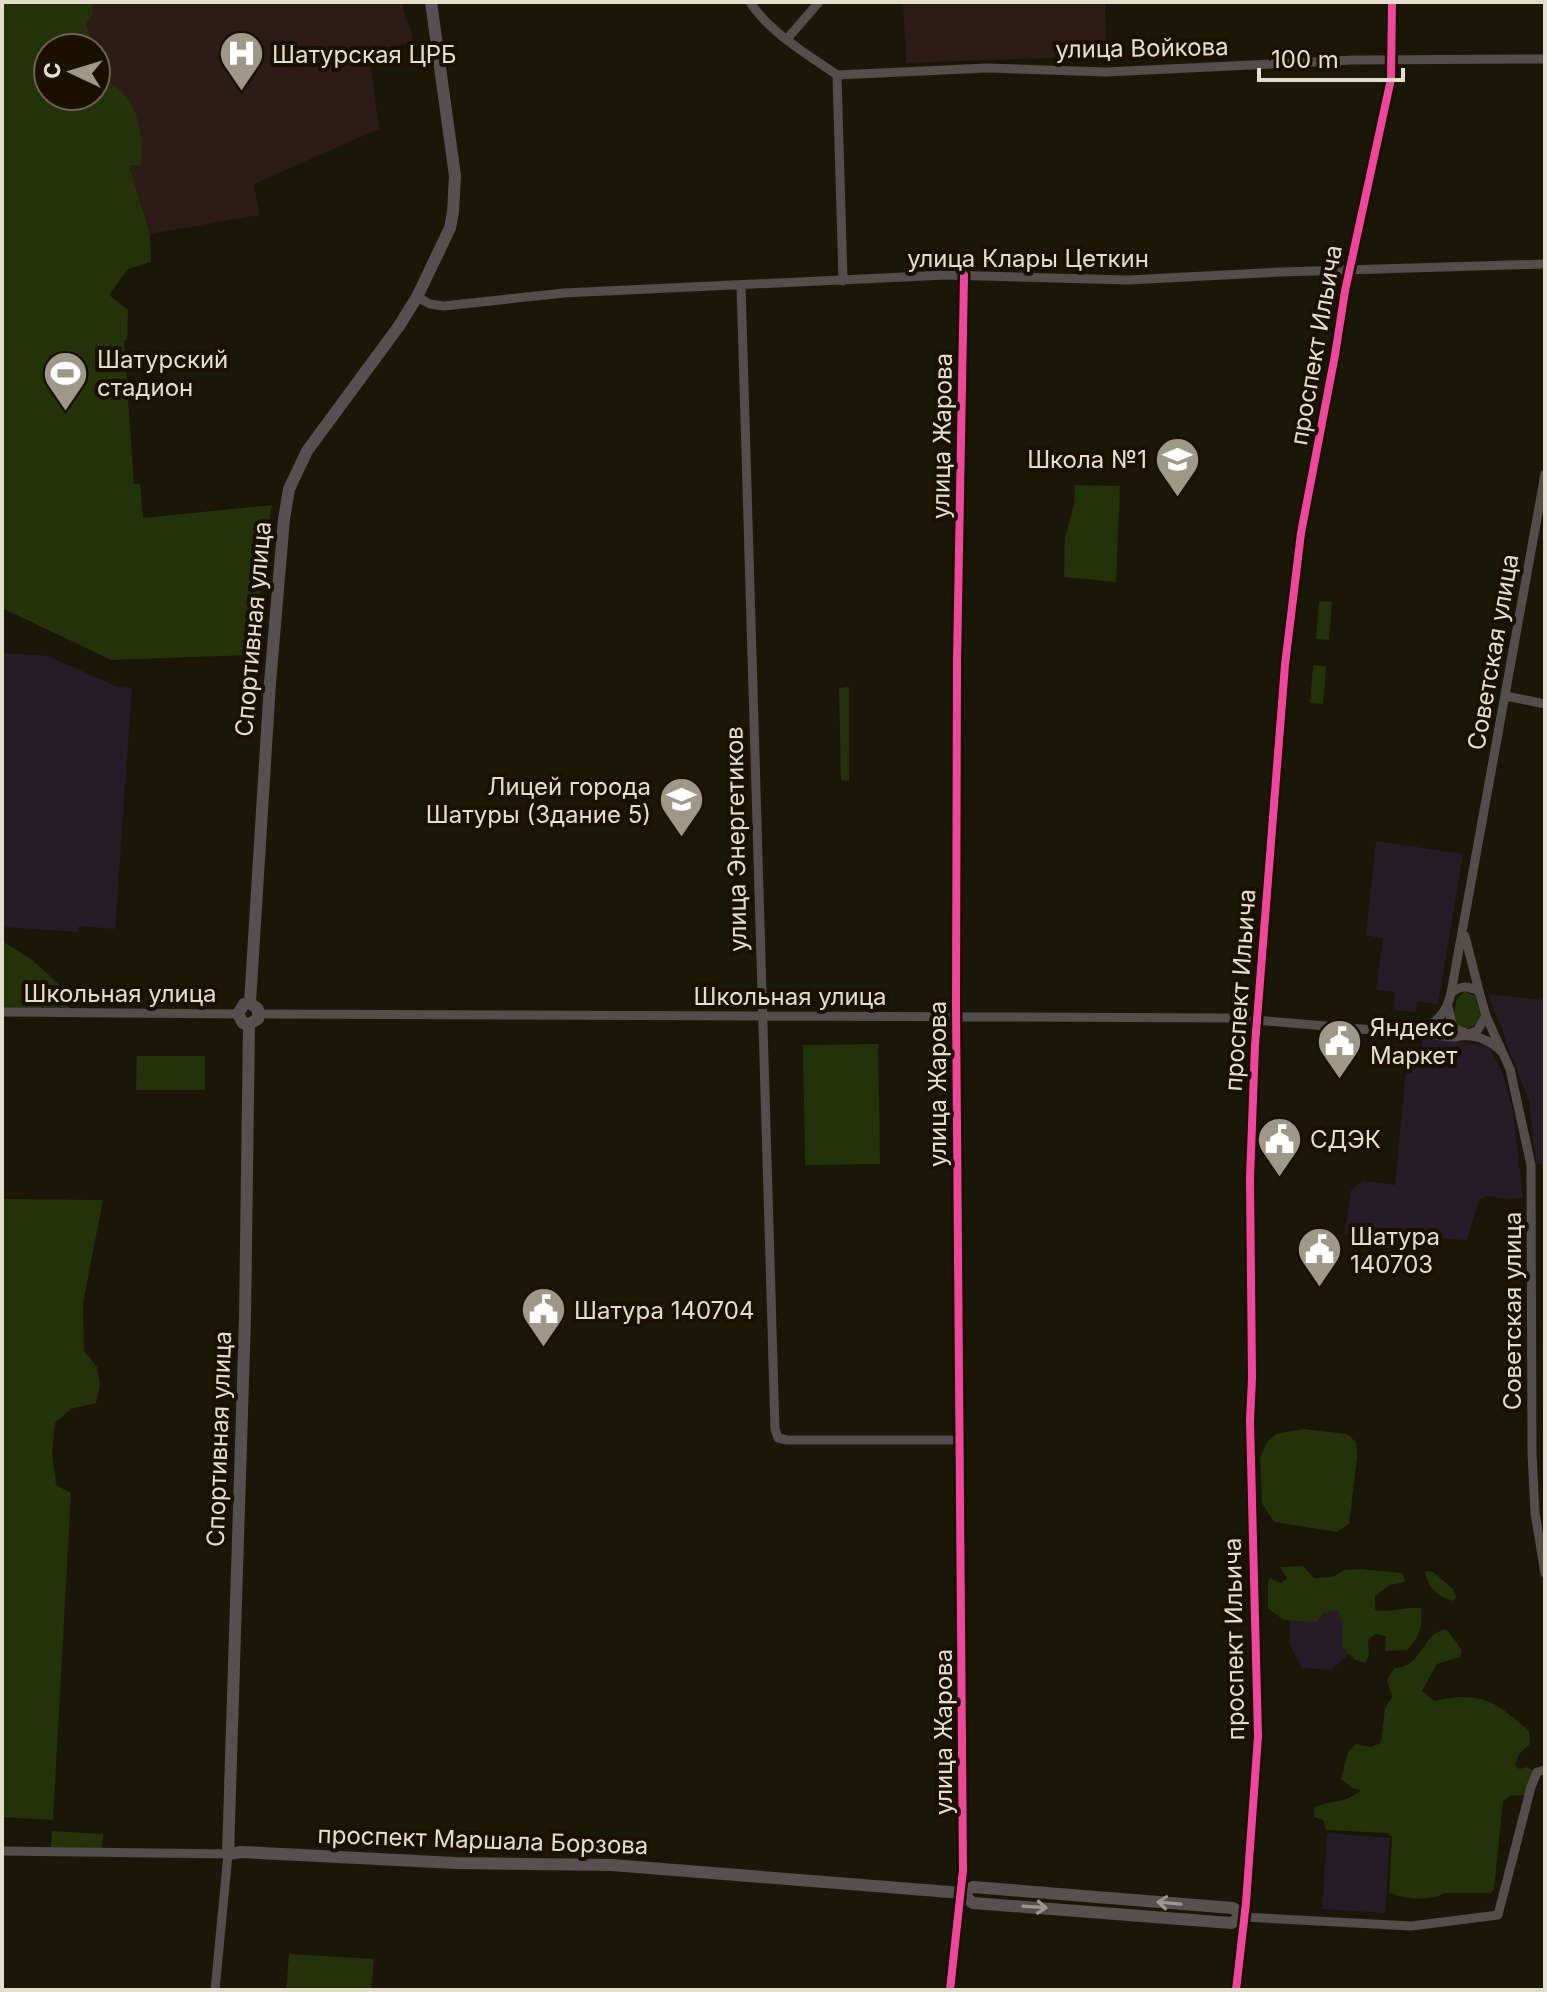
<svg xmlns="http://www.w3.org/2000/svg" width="1547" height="1992" font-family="Inter,sans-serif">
<rect width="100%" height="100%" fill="#1a1608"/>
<!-- industrial -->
<path fill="#251c27" d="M2 653 48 656 118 687 132 688 115 929 79 926 78 932 2 927Z
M1376 841 1463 854 1438 1004 1417 1002 1416 1012 1394 1010 1395 992 1376 990 1383 939 1366 935Z
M1488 994 1545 1000V1165L1536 1164 1529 1101Z
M1422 1038 1488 1045 1502 1072 1513 1111 1523 1198 1508 1199 1486 1196 1479 1200 1467 1240 1345 1234 1351 1190 1363 1181 1395 1185 1407 1060 1421 1059Z
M1341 1583 1356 1648 1331 1670 1302 1668 1289 1643 1290 1602Z
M1327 1833 1390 1838 1385 1913 1322 1909Z"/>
<!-- medical -->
<path fill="#2c1b16" d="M79 2H402L405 17 411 28 413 43 369 50 379 129 254 184 259 215 150 234 96 57V48H93Z
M903 2H1105L1106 56 906 63Z"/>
<!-- green -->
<path fill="#233209" d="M2 2H92L93 14 86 23 93 48H48V96H96V57C105 88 108 77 126 97 142 117 142 141 141 165H129L150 234 151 262 128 269 109 295 128 310 127 340 124 341 134 484H140L143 518 272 505 251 655 111 660 2 608Z
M1075 485 1120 486 1116 582 1064 577 1065 537 1074 505Z
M1319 601 1332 602 1329 640 1316 639Z
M1313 665 1326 666 1323 704 1310 703Z
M849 687V781L841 780 839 688Z
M2 941 31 959 60 985 71 1012H2Z
M1465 991 1475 996 1481 1016C1476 1030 1461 1032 1453 1020L1456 1000Z
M878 1044 880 1164 805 1165 803 1045Z
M137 1056H205V1090H136Z
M2 1199 103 1200 83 1303 84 1351 97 1367 100 1386 96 1403 71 1409 55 1423 52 1452 56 1485 71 1493 53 1820 2 1817Z
M1303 1429 1347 1434 1356 1442 1357 1457 1349 1524 1337 1532 1274 1522 1262 1503 1260 1458 1267 1442 1276 1434Z
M1303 1566 1314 1578 1333 1577 1344 1570 1359 1569 1403 1573 1405 1582 1390 1585 1375 1596V1610C1391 1613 1405 1606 1421 1608 1423 1626 1420 1637 1407 1650L1385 1651 1386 1636 1375 1634 1368 1640 1369 1655 1365 1663 1355 1660 1342 1647 1343 1627 1338 1610 1323 1613 1317 1622 1283 1620 1268 1608V1582L1270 1578 1281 1583 1287 1578 1280 1567Z
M1432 1571 1453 1589 1456 1598 1452 1601C1437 1595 1428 1588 1425 1572Z
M1446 1629 1462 1650 1460 1657 1437 1664 1422 1691 1435 1701C1480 1690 1497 1702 1529 1731L1530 1744 1519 1754 1515 1765 1519 1769 1528 1767 1534 1772 1525 1795 1510 1796 1503 1801 1494 1889 1491 1893H1445C1430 1901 1404 1900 1389 1892L1392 1837 1387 1833 1326 1830 1323 1820 1314 1817V1808C1334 1798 1342 1806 1361 1790L1352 1788 1341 1779 1348 1752 1356 1744 1371 1747 1381 1743 1385 1708 1392 1697 1387 1680 1394 1668C1423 1667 1421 1634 1446 1629Z
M52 1831 103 1834 102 1849 51 1847Z
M289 1954 374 1959 371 1990H286Z"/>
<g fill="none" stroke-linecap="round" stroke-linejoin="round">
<!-- street -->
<path stroke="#534e4c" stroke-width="9" d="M750 2C770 33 807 54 837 75L843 281
M787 39 819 2
M837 75 987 68 1106 72 1354 60 1545 59
M741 285 775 1429 778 1438 787 1440H961
M417 297 430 304 444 306 564 293 946 275 1128 280 1281 272 1545 264
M1506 696 1545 704
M1465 936 1479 991
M1451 993 1545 474
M2 1012 238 1014
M259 1014 1232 1018 1455 1037C1473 1033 1489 1039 1502 1052
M1486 1016 1510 1069 1531 1165 1532 1453 1535 1513 1545 1573
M1418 1031C1437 1023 1447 1012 1451 993 1462 985 1467 986 1479 991L1486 1016 1477 1031 1468 1034 1453 1028 1448 1007
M2 1851 228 1854 215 1990
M1244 1917 1411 1926 1498 1915 1531 1787 1537 1772 1545 1770
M950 1990 963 1870 956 1005 957 660 964 275"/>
<!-- secondary -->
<path stroke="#565150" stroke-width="12" d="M250 1003 270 683 284 519 289 489 307 451 399 326 417 297 450 228 453 212 455 176 431 2
M249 1024 245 1318 228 1854 242 1852 455 1863 612 1865 950 1892 961 1893 973 1887 1233 1908 1244 1917
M249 1024 243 1023 238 1014 244 1004 250 1003
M249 1024 258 1019V1009L250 1003
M961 1893 973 1903 1231 1923 1244 1917
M1236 1990 1246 1903 1258 1736 1250 1421 1252 1378 1250 1178 1255 1045 1285 665 1301 533 1335 355 1345 291 1391 79 1392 2"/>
<defs>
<path id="cycleway" d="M950 1990 963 1870 956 1005 957 660 964 275
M1236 1990 1246 1903 1258 1736 1250 1421 1252 1378 1250 1178 1255 1045 1285 665 1301 533 1335 355 1345 291 1391 79 1392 2"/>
</defs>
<!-- cycleway casing -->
<use href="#cycleway" stroke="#191000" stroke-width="13"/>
<!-- cycleway -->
<use href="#cycleway" stroke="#ed469a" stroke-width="8"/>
</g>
<!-- one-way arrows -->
<defs><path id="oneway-shaft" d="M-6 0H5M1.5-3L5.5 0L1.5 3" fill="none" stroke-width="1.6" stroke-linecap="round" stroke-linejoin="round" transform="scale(2)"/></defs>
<g stroke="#9d988e">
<use href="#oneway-shaft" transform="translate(1169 1903) rotate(-175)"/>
<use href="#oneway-shaft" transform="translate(1035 1907) rotate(4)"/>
</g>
<!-- icons -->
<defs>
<symbol id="hospital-pin" viewBox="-11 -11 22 30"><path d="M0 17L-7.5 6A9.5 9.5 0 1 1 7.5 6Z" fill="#9d9888" stroke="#191000"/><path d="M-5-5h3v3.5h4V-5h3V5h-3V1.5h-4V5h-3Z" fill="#fff"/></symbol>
<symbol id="stadium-pin" viewBox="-11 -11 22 30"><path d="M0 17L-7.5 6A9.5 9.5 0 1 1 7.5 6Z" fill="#9d9888" stroke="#191000"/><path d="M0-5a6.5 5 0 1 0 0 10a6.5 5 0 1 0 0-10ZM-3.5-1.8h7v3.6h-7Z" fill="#fff"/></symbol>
<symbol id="school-pin" viewBox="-11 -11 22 30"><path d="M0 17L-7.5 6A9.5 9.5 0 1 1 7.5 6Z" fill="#9d9888" stroke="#191000"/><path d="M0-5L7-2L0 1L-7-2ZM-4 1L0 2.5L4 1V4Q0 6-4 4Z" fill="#fff"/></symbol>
<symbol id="civic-pin" viewBox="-11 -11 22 30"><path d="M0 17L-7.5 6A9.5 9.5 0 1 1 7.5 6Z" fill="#9d9888" stroke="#191000"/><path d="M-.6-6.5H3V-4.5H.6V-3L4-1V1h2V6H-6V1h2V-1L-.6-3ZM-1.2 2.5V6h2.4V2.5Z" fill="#fff"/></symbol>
</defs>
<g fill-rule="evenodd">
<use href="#hospital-pin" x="216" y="28" width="51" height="69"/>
<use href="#stadium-pin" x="40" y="348" width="51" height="69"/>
<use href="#school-pin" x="1152" y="434" width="51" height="69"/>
<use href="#school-pin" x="656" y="774" width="51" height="69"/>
<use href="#civic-pin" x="1314" y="1016" width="51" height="69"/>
<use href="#civic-pin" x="1254" y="1114" width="51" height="69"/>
<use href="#civic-pin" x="1294" y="1224" width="51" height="69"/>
<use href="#civic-pin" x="518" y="1284" width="51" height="69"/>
</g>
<g text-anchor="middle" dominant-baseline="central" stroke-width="8" stroke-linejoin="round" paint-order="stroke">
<!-- street labels -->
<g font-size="24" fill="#e4decd" stroke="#191000">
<text transform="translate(1142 48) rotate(-1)">улица Войкова</text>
<text x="1028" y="258">улица Клары Цеткин</text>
<text transform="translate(1316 345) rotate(-80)">проспект Ильича</text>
<text transform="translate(942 436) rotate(-89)">улица Жарова</text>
<text transform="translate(253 629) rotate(-85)">Спортивная улица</text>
<text transform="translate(1493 652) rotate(-80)">Советская улица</text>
<text transform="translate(736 839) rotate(-91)">улица Энергетиков</text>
<text transform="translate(1240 990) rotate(-86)">проспект Ильича</text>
<text x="120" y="993">Школьная улица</text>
<text x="790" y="996">Школьная улица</text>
<text transform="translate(937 1084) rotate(-90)">улица Жарова</text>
<text transform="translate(1512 1311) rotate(-90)">Советская улица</text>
<text transform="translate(219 1439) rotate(-88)">Спортивная улица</text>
<text transform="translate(1234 1639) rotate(-91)">проспект Ильича</text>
<text transform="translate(943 1732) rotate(-90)">улица Жарова</text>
<text transform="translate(483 1840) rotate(2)">проспект Маршала Борзова</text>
</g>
<!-- poi labels -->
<g font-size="24" fill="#e4decd" stroke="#191000" text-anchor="start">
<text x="272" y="54">Шатурская ЦРБ</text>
<text x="97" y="359">Шатурский<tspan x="97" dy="28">стадион</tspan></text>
<text x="1147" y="459" text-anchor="end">Школа №1</text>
<text x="651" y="786" text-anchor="end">Лицей города<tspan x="651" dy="28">Шатуры (Здание 5)</tspan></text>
<text x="1370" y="1027">Яндекс<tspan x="1370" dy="28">Маркет</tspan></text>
<text x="1310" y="1139">СДЭК</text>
<text x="1350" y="1236">Шатура<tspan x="1350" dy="28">140703</tspan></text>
<text x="574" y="1310">Шатура 140704</text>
</g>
</g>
<!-- border -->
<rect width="1547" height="1992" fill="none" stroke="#e4decd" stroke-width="8"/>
<!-- north arrow -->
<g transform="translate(72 72) rotate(274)"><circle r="38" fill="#191000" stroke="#6a6252" stroke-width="2"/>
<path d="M0-6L14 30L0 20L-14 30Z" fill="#9d9888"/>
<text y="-12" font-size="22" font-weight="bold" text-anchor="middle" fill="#e4decd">С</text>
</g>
<!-- scale -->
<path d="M1259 68v12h144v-12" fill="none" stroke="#e4decd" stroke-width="4"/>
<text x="1271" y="68" font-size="24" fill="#e4decd" stroke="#191000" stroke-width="6" paint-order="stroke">100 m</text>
</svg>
